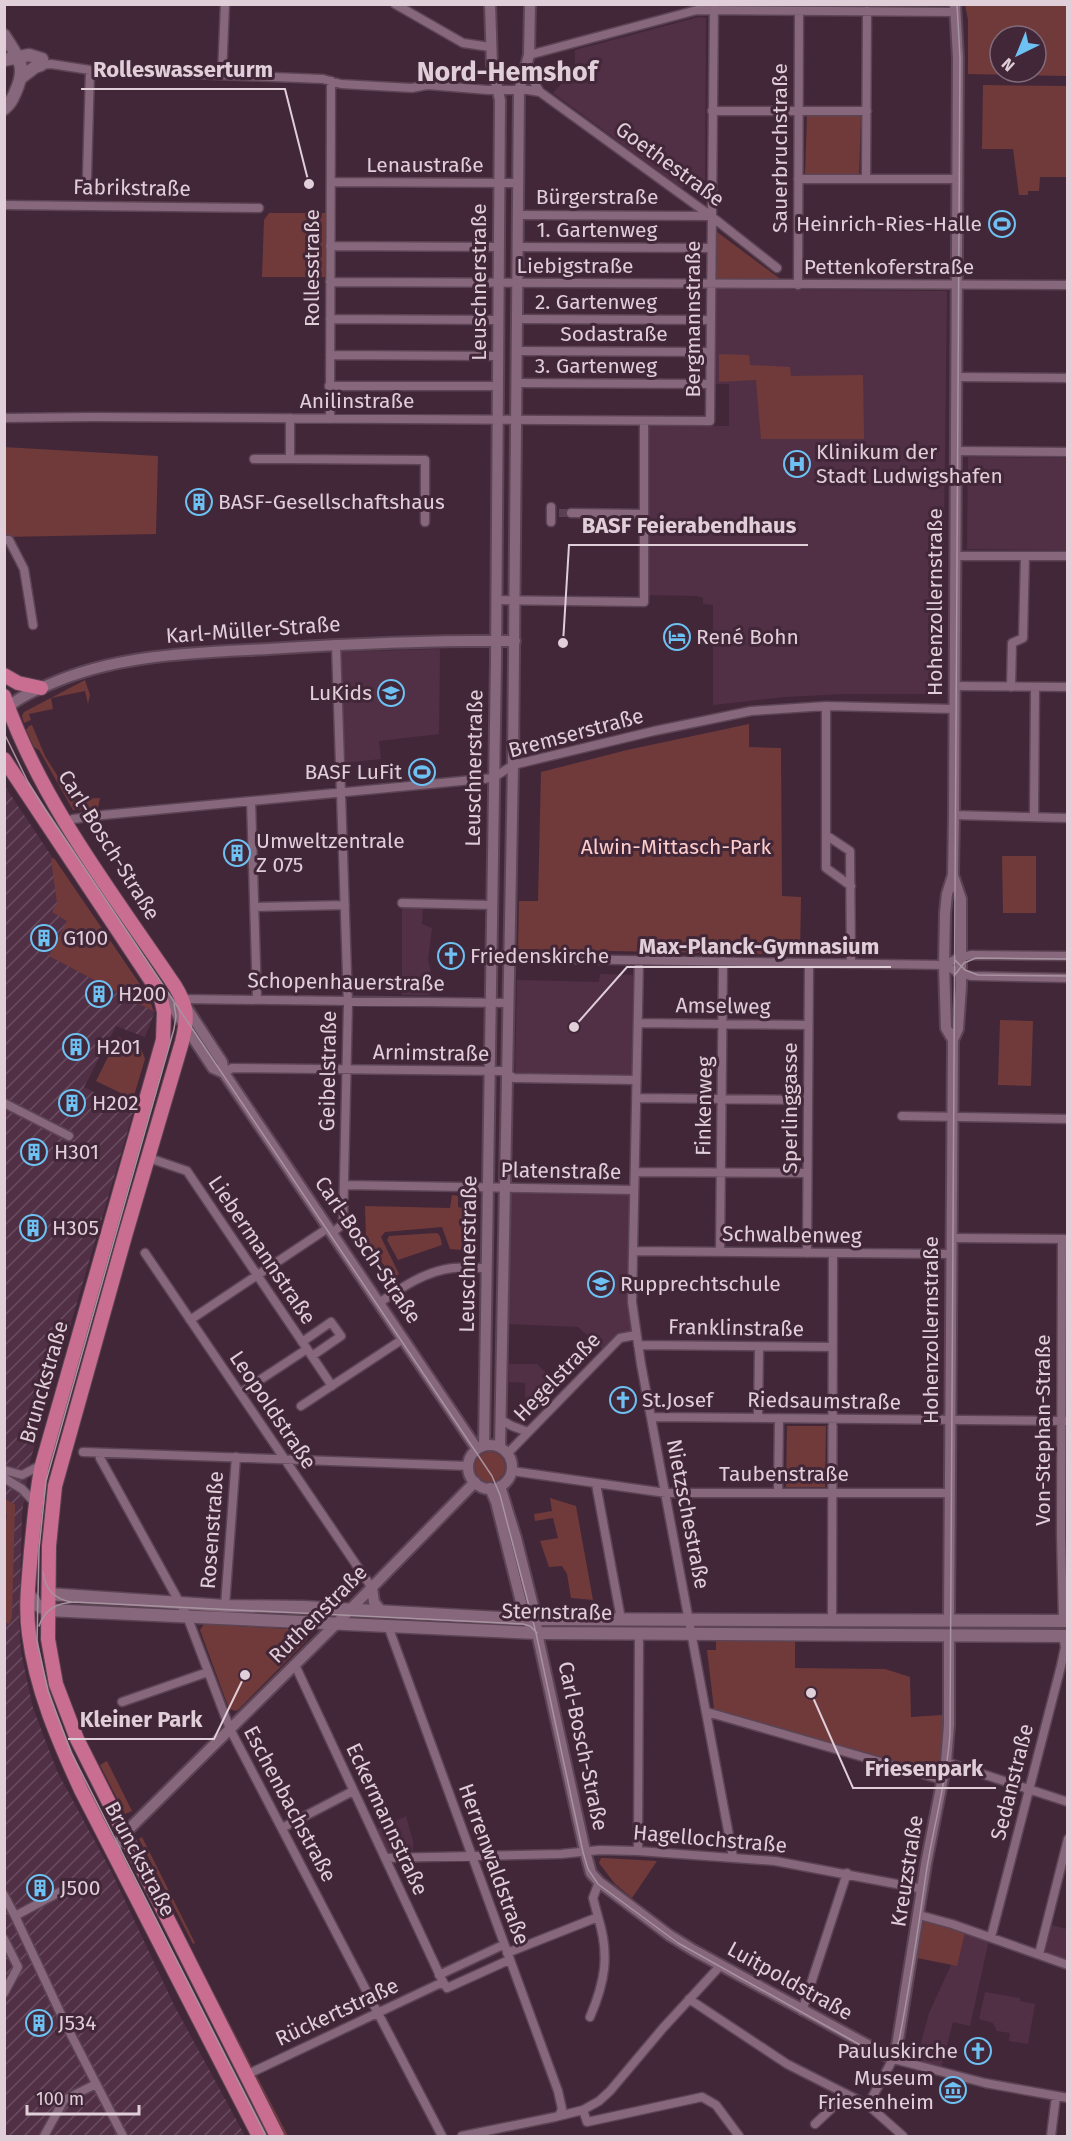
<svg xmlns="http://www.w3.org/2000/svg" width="1072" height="2141" font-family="'Fira Sans',sans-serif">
<defs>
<pattern id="industrial-furrows" width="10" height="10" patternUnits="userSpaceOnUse" patternTransform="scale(1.5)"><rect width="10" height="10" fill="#513046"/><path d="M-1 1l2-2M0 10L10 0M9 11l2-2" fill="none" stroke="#6a4d60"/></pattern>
</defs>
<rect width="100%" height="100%" fill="#422739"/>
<!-- built -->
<path fill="#513046" d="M699 17 706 18 705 181 682 188 553 93 575 69V50Z
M713 286 798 290 947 291 942 694H844L785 697 713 705V605L703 604V598L697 596 646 595 649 425 729 426V384H713Z
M968 457 1067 458V550L967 549Z
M440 649 439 734 379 741 381 759 344 763 340 652Z
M402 908H423L422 924 432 928 428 960 431 972 430 995H402Z
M600 974 633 975 632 1076 515 1073 517 980 599 982Z
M506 1192H631L634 1333 604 1350 578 1327 505 1324Z
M509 1364H537L559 1386 547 1398H525V1383L509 1382Z
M699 1624H938V1631L701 1629Z
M406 1816 413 1841V1851L388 1852 377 1829Z
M1052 1925 1067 1929V1960L1045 1952Z
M965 1933 989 1940 970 2026 953 2022 941 2068 916 2061 929 2013 951 1965H957Z
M985 1992 1020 1998V2001L1035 2004 1028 2044 1009 2041 1010 2033 997 2031 993 2023 979 2019Z"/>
<!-- industrial -->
<path fill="url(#industrial-furrows)" d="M4 785 155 1011 145 1037 116 1026 84 1087 133 1113 30 1461 22 1513 19 1621 21 1652 33 1708 57 1771 112 1873 174 2005 245 2136H5Z"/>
<!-- green -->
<path fill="#703a3a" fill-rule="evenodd" d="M965 5H1067V76L968 74V20ZM1000 36H1036V72H1000Z
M983 85 1067 86V177H1040L1039 191H1028V195H1019L1013 149H982Z
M807 114 861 115 859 177 805 176Z
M269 213H326V277H262L264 220Z
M717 232 783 281 715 282Z
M719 354 749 355 750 365 790 367 791 376 863 375 864 439H761L756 380 719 382Z
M4 447 158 456 156 534 5 537Z
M85 680 90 695 88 704 85 691 51 698 53 709 29 714 31 720 24 723 22 716 24 712Z
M749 724V747L781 748 782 896 801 897 800 955 518 949 519 901H538L541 772 627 750Z
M32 725 45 756 72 799 100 798 98 808 73 810 39 750 34 747 26 730 29 726Z
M1002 856H1036V913H1003Z
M54 858 150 999 153 1011 49 956 67 921 52 912 57 903 51 859Z
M1000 1020 1033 1021 1031 1086 998 1085Z
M118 1037 141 1048 145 1059 133 1099 96 1081Z
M452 1195 458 1196V1207L462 1208V1250L450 1249 442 1227 385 1232 381 1237 399 1274 393 1278 366 1240 365 1206 450 1208Z
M437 1233 440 1236 442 1245 398 1260 387 1240 389 1236Z
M787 1426H826L825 1487H786Z
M475 1467a15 15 0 1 1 30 0a15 15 0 1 1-30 0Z
M550 1498 576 1506 593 1600 571 1598 567 1574 562 1566 549 1567 540 1541 558 1538 553 1518 535 1521 534 1514 552 1511Z
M4 1499 15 1504 12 1618 9 1624 6 1623 4 1616V1523L7 1518Z
M204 1624 303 1630 308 1636 307 1640 239 1709 236 1711 229 1709 200 1630Z
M716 1640H795V1668L885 1669 910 1677 911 1717 942 1715 943 1755 940 1774 714 1709 707 1650H716Z
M107 1761 132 1811 125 1814 100 1765Z
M131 1833 288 2136H283Z
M142 1837 195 1943 193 1944 139 1839Z
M601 1858H604L657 1861 632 1898 615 1884 599 1863Z
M924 1921 965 1933 957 1966 917 1958Z"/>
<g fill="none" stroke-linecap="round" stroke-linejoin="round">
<!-- minor-tunnel -->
<path stroke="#5a4051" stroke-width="8" stroke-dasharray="8 4" stroke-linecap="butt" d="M559 513H571"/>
<defs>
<path id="minor" d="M395 4 463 43 490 47
M529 55 697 10 956 12
M41 65 51 64 90 70 323 79 341 84 412 88 427 85 488 90H528L540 92
M526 69 540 92 711 216 777 268
M222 75 225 4
M712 111H867
M87 177 90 70
M798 179H957
M866 179 867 11
M331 182 519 183
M4 205 259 208
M518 215 710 216
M330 246 499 247
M518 247 711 248
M330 282 1068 285
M798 285 799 11
M330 319 499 320
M517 319 710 320
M517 351 710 352
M330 355 498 356
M956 377 1068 378
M517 383 710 384
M329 386H498
M4 418 93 417 710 421 714 4
M290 418V459L425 460V522
M330 419 331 81
M956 451 1068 452
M254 459H290
M571 513 644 514
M551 522V507
M4 540H9L24 569 33 625
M955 556H1068
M497 600 644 602V421
M954 686 1068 687
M1011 687 1012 643 1023 638 1025 556
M826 706V868L851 886
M251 801 257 999
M954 815 1068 818
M1034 817 1035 687
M66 822 73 819 103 815 493 778 513 765 654 731 751 711 826 706 954 709
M826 835 850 851 851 964
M402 903 491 905
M254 907 345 905
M493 958 944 965 960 957 972 955 1068 956
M639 960 632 1302 641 1364 733 1857
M944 965 961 974 972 976 1068 978
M183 999 508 1003
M638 1023 808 1025
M224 1073 232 1068 502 1071 514 1078 636 1080
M637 1098 808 1100
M4 1103 69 1136
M902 1116 1068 1119
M148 1155 152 1159 187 1171 332 1386
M635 1172 807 1173
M344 1185 634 1190
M332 1233 343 1224 348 1004 336 644
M951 1238 1065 1239
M1062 1239 1061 1534 1063 1621
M633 1251 951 1254
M720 1252 723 961
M145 1253 372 1588
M807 1253 809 963
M379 1303C401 1288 425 1271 453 1268 464 1267 476 1268 487 1268
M190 1320 328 1228
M302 1342 331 1322 341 1336 312 1356
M638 1345 832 1347
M240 1393 307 1349
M301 1406 403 1339
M652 1417 1068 1421
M758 1418 759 1347
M501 1420 512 1426 528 1432
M83 1452 469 1466
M99 1453 100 1458 187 1616 230 1729 442 2136
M508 1453 620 1338 636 1335
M4 1470 22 1475 41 1465
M512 1471 666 1493H950
M4 1478 22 1489 36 1504
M596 1484 621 1619
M778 1492 779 1418
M225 1606 236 1457
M832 1619 833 1253
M388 1626 558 2091 562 2109 560 2114
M295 1665 443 1982 447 1988 509 1960
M122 1702 208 1672
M707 1712 943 1780
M946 1762 1068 1802
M282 1828 353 1791
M638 1851 639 1633
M385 1858 561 1854 600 1850 638 1851 775 1861 923 1889
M69 1887 15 1916 66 2025 123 2136
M4 1895 15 1916
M919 1915 952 1924 1068 1965
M991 1937 1061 1666 1065 1647 1063 1636
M4 1939 18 1967 4 1993
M507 1953 598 1917 593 1898 599 1882
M1039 1954 1068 1839
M439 1975 503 1945
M689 1999 787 2064 868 2105 903 2136
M802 2011 847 1873
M590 2017C605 1982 610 1955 598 1917
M246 2075 443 1982
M868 2105 893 2059 985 2083 1068 2098
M583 2110 587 2122 702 2097 716 2105 739 2136
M815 2124 846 2095
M44 2136 64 2100 96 2084
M462 2136 555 2117 583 2110 599 2101 610 2091 663 2028 721 1965
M1051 2136 1056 2096"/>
<path id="tertiary" d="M5 710C17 698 33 691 48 685 117 654 193 653 268 649 350 644 432 640 515 641
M160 994 168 1000 213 1068 224 1073
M186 1007 222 1062 224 1073 477 1449
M953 1040 946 1028 944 965 945 913 947 894 953 875 954 815 958 58 955 4
M468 1467a22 22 0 1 1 44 0a22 22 0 1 1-44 0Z
M484 1446 496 659 500 100 492 65 490 4
M500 1447 513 765 519 91 529 55 530 4
M500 1486 516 1538 536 1618 537 1633 585 1851 591 1873 599 1882 669 1935 693 1950 893 2059 897 2046 926 1864 946 1762 949 1725V1635
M490 1488 496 1502 525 1618 529 1623
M372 1588 374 1602 381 1611
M949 1620 953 1040 958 1029 961 986V899L953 875
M113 1850 129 1829 337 1623 475 1482"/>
<path id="secondary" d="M4 35C18 58 28 65 15 93 12 100 10 104 4 109
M4 60 29 55 42 59
M22 77 35 67 41 65
M28 1593 37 1605 47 1610 536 1633 1068 1636
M48 1594 225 1606 304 1607 517 1619 1068 1621"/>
<path id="primary" d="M4 675 18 683 41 688
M4 696C41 802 113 894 175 986 188 1007 188 1018 182 1042L125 1236 55 1486 49 1546 48 1639 56 1684 77 1739 277 2136
M4 759 160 994 164 1012 163 1040 42 1465C36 1493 34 1523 31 1551 29 1579 25 1606 29 1634 36 1689 58 1740 81 1790L259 2136"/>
</defs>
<!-- minor casing -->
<use href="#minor" stroke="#5c4454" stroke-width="11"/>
<!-- tertiary casing -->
<use href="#tertiary" stroke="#5c4454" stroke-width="14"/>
<!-- secondary casing -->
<use href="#secondary" stroke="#5c4454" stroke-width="15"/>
<!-- primary casing -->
<use href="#primary" stroke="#5c4454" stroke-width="16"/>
<!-- minor -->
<use href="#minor" stroke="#86677b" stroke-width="8"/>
<!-- tertiary -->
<use href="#tertiary" stroke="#86677b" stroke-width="10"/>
<!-- secondary -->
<use href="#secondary" stroke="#86677b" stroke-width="12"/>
<!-- primary -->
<use href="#primary" stroke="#c96e91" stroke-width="14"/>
<!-- tram -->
<path stroke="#a893a1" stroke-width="1.5" d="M4 733 28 782 45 809 492 1476 500 1495 536 1633 583 1852 588 1869 598 1884 678 1943 873 2052C885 2057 895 2054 899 2041 910 1985 918 1930 926 1874 933 1827 947 1781 950 1734L960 58 957 4
M955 960 965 970 978 975 1068 976
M954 976 964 963 976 958 1068 959
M174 1004 176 1016 174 1029 46 1481 39 1549 37 1641 48 1691 71 1752 266 2136
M43 1572C45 1589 54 1599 71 1602
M39 1626C45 1609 57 1603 74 1602L523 1624 530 1626 537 1633"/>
</g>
<!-- icons -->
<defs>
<symbol id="stadium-ring" viewBox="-11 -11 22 22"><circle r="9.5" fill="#422739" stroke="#6ec2f3" stroke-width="1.5"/><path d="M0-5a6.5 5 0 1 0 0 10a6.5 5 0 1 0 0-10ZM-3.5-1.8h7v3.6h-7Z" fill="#6ec2f3"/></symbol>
<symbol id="hospital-ring" viewBox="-11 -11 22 22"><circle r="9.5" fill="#422739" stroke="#6ec2f3" stroke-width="1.5"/><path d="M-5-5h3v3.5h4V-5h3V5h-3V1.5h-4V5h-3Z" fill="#6ec2f3"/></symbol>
<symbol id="building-ring" viewBox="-11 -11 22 22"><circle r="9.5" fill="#422739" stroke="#6ec2f3" stroke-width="1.5"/><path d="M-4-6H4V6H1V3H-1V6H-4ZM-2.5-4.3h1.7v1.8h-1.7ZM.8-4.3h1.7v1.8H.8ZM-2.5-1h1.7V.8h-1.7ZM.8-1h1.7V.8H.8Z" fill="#6ec2f3"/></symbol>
<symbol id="hotel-ring" viewBox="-11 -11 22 22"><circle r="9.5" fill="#422739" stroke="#6ec2f3" stroke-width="1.5"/><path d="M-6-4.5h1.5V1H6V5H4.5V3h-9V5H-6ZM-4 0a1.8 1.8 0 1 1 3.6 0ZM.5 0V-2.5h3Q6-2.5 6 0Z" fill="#6ec2f3"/></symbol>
<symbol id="school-ring" viewBox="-11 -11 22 22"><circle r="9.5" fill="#422739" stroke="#6ec2f3" stroke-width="1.5"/><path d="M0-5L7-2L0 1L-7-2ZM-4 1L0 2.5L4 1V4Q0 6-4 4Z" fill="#6ec2f3"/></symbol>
<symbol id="church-ring" viewBox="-11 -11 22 22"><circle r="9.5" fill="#422739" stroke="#6ec2f3" stroke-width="1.5"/><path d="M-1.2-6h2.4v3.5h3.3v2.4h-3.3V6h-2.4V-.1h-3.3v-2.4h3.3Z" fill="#6ec2f3"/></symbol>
<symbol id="museum-ring" viewBox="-11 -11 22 22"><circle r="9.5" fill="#422739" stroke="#6ec2f3" stroke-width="1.5"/><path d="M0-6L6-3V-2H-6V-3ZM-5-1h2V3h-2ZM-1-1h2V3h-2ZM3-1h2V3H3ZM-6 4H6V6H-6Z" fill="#6ec2f3"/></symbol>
</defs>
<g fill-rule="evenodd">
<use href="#stadium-ring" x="987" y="209" width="30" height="30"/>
<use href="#hospital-ring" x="782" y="449" width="30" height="30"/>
<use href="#building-ring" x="184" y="487" width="30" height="30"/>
<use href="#hotel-ring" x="662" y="622" width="30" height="30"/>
<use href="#school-ring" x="376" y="678" width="30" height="30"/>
<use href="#stadium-ring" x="407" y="757" width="30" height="30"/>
<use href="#building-ring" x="222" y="838" width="30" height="30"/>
<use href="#building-ring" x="29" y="923" width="30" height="30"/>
<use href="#church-ring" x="436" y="941" width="30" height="30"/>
<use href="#building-ring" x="84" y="979" width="30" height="30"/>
<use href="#building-ring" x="61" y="1032" width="30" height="30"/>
<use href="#building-ring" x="57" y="1088" width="30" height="30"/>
<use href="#building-ring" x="19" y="1137" width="30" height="30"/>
<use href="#building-ring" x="18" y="1213" width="30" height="30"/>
<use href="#school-ring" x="586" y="1269" width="30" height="30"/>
<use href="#church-ring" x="608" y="1385" width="30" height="30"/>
<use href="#building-ring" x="25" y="1873" width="30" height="30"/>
<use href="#building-ring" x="24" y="2008" width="30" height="30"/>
<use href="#church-ring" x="963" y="2036" width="30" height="30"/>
<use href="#museum-ring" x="938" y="2075" width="30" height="30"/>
</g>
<g text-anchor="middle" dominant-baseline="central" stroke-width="6" stroke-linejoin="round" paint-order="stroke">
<!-- street labels -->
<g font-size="21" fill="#e0ced9" stroke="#422739">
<text transform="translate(780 148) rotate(-90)">Sauerbruchstraße</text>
<text transform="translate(670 164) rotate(36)">Goethestraße</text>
<text x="425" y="165">Lenaustraße</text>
<text transform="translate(132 188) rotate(1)">Fabrikstraße</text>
<text x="597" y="197">Bürgerstraße</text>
<text x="597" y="230">1. Gartenweg</text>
<text x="575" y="266">Liebigstraße</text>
<text x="889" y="267">Pettenkoferstraße</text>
<text transform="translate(312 268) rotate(-90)">Rollesstraße</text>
<text transform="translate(479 282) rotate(-90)">Leuschnerstraße</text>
<text x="596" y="302">2. Gartenweg</text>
<text transform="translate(693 319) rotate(-90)">Bergmannstraße</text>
<text x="614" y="334">Sodastraße</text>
<text x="596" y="366">3. Gartenweg</text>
<text x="357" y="401">Anilinstraße</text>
<text transform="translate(935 602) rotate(-90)">Hohenzollernstraße</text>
<text transform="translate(253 630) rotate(-4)">Karl-Müller-Straße</text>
<text transform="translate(576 733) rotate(-15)">Bremserstraße</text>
<text transform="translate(474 768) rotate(-89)">Leuschnerstraße</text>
<text transform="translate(109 845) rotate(58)">Carl-Bosch-Straße</text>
<text transform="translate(346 982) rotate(1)">Schopenhauerstraße</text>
<text transform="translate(723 1006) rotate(1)">Amselweg</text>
<text transform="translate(431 1053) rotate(1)">Arnimstraße</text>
<text transform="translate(328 1071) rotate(-89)">Geibelstraße</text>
<text transform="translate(704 1106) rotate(-89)">Finkenweg</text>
<text transform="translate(790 1108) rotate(-90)">Sperlinggasse</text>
<text transform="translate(561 1171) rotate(1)">Platenstraße</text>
<text transform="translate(792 1235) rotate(1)">Schwalbenweg</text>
<text transform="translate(262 1250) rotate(56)">Liebermannstraße</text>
<text transform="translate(368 1250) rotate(56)">Carl-Bosch-Straße</text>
<text transform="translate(468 1254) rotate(-89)">Leuschnerstraße</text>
<text transform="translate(736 1328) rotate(1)">Franklinstraße</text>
<text transform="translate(931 1330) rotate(-90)">Hohenzollernstraße</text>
<text transform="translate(557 1377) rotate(-46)">Hegelstraße</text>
<text transform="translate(44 1382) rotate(-74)">Brunckstraße</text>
<text transform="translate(824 1401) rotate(1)">Riedsaumstraße</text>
<text transform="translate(273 1410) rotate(56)">Leopoldstraße</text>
<text transform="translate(1043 1430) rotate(-90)">Von-Stephan-Straße</text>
<text x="784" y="1474">Taubenstraße</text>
<text transform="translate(688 1514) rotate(79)">Nietzschestraße</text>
<text transform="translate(212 1530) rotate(-86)">Rosenstraße</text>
<text transform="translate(557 1612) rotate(1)">Sternstraße</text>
<text transform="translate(318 1614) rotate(-45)">Ruthenstraße</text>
<text transform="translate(583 1746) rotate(78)">Carl-Bosch-Straße</text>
<text transform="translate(1012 1782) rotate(-76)">Sedanstraße</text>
<text transform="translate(290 1804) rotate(62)">Eschenbachstraße</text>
<text transform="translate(387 1819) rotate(65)">Eckermannstraße</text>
<text transform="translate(710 1839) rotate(5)">Hagellochstraße</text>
<text transform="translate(140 1859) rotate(62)">Brunckstraße</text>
<text transform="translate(494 1864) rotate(70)">Herrenwaldstraße</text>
<text transform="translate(907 1871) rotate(-81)">Kreuzstraße</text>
<text transform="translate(790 1981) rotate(29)">Luitpoldstraße</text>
<text transform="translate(337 2012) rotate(-25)">Rückertstraße</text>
</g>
<!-- poi labels -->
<g font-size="21" fill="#e0ced9" stroke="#422739" text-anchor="start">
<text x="982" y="224" text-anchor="end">Heinrich-Ries-Halle</text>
<text x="816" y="452">Klinikum der<tspan x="816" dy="24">Stadt Ludwigshafen</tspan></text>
<text x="218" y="502">BASF-Gesellschaftshaus</text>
<text x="696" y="637">René Bohn</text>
<text x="372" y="693" text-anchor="end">LuKids</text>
<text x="402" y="772" text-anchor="end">BASF LuFit</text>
<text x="256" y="841">Umweltzentrale<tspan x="256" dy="24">Z 075</tspan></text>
<text x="63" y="938">G100</text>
<text x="470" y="956">Friedenskirche</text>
<text x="118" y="994">H200</text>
<text x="96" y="1047">H201</text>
<text x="92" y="1103">H202</text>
<text x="54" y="1152">H301</text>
<text x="52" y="1228">H305</text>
<text x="620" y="1284">Rupprechtschule</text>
<text x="642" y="1400">St.Josef</text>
<text x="60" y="1888">J500</text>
<text x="58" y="2023">J534</text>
<text x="958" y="2051" text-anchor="end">Pauluskirche</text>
<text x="934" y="2078" text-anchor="end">Museum<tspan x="934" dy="24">Friesenheim</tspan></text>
</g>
<!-- park labels -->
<g font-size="21" fill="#fdcdcb" stroke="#422739">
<text x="676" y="847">Alwin-Mittasch-Park</text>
</g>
<!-- district labels -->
<g font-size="27" font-weight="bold" fill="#e0ced9" stroke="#422739">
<text x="507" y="72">Nord-Hemshof</text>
</g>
</g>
<!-- callouts -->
<path fill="none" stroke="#e0ced9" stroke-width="2" d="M309 184L285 89H81M563 643L569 545H808M574 1027L627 967H891M245 1675L214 1739H68M811 1693L853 1788H996"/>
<g fill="#e0ced9" stroke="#422739" stroke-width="2">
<circle cx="309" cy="184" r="6"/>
<circle cx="563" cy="643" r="6"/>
<circle cx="574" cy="1027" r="6"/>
<circle cx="245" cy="1675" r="6"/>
<circle cx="811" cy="1693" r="6"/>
</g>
<g font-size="22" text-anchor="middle" font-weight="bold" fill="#e0ced9" stroke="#422739" stroke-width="6" stroke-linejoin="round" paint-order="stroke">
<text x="183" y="77">Rolleswasserturm</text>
<text x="689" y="533">BASF Feierabendhaus</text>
<text x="759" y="954">Max-Planck-Gymnasium</text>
<text x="141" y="1727">Kleiner Park</text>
<text x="924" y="1776">Friesenpark</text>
</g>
<!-- border -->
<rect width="1072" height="2141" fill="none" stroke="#e0ced9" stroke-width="12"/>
<!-- north arrow -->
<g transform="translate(1018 54) rotate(223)"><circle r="28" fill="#422739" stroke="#816a79" stroke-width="1.5"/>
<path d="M0-4.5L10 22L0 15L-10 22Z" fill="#6ec2f3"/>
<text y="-9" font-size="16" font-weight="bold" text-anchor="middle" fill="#e0ced9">N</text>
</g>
<!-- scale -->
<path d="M27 2105v9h112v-9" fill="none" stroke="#e0ced9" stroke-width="3"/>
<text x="36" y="2105" font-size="18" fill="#e0ced9" stroke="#422739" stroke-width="4.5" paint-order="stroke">100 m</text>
</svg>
